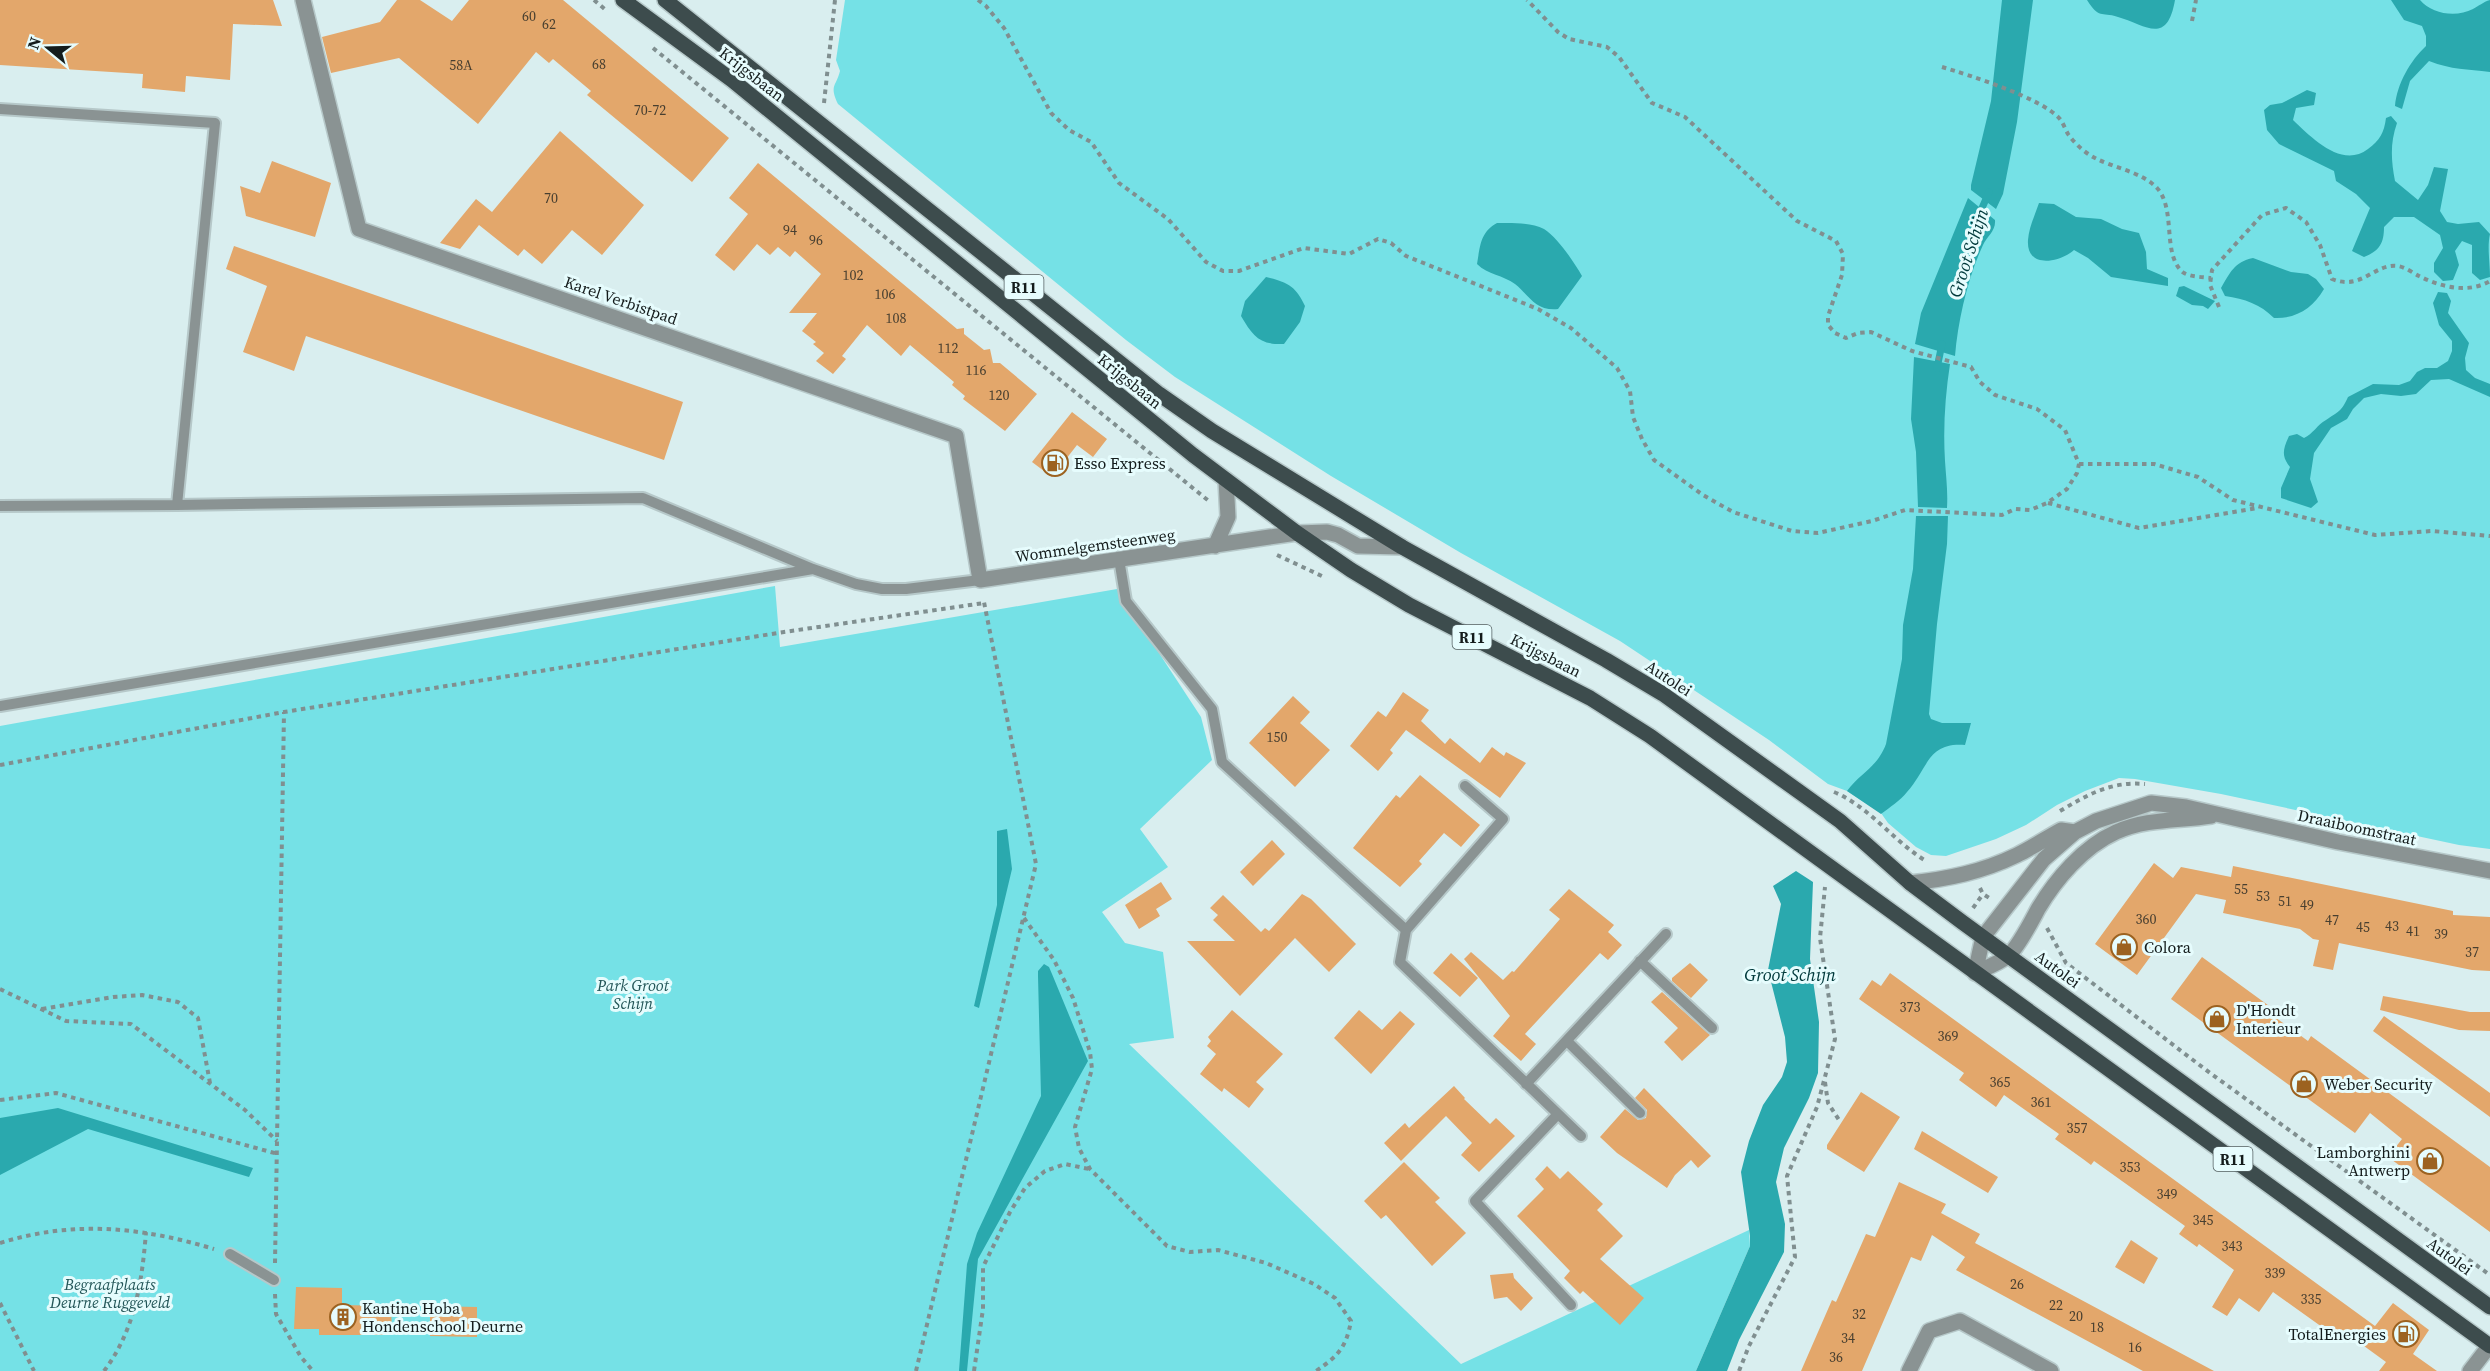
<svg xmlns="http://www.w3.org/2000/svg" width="2490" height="1371" font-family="'Source Serif 4',serif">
<rect width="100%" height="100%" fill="#d9eeef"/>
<!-- green -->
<path fill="#75e1e6" d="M845 0H2490V849L2459 845 2221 794 2135 779 2119 778 2085 791 2057 805 2026 825 1996 839 1946 856 1931 855 1916 847 1888 823 1881 813 1847 791 1828 784 1769 740 1620 641 1461 553 1331 476 1175 377 1126 340 838 104C829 85 836 87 840 71L836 60Z
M775 586 780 647 1117 589 1201 717 1212 760 1140 829 1168 867 1102 912 1125 943 1163 952 1174 1038 1129 1044 1461 1364 1749 1230 1750 1246 1696 1371H0V726Z"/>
<!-- water -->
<path fill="#2aa9ae" d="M2002 0H2033L2017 122 2003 194 1996 209 1971 190V185L1991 101Z
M2087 0H2175C2167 46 2146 25 2118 17 2100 11 2100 20 2087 0Z
M2391 0H2420C2432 14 2456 18 2473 9 2479 6 2483 2 2490 0V72C2467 69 2452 70 2429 61L2410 81 2402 109 2395 106C2397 84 2410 61 2426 46V36L2422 26 2404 20Z
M2307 90 2316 93 2314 105 2296 108 2293 120C2312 138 2342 169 2368 149 2380 140 2384 133 2386 118L2391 116 2397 123C2390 143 2391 160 2395 181L2418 200 2428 185 2434 167 2448 169 2440 211 2447 222 2458 224 2479 222 2490 234C2487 247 2490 263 2490 277L2480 280 2472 273V245L2462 241 2455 251 2459 265 2453 280 2443 281 2434 272V263L2443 248 2440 235 2414 217H2394L2384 227C2384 244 2379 251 2364 257L2352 251 2370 208 2356 194 2336 181 2334 171 2279 144 2267 130 2264 110 2270 105 2282 103Z
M1968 198 1995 220C1996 231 1987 236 1983 245 1968 277 1958 320 1955 356L1915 344 1921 313Z
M2039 203 2054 204 2076 217 2101 219 2122 229 2139 233 2146 252 2147 269 2168 278V286L2111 277 2088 258 2074 250C2059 263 2026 269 2028 240 2029 227 2035 215 2039 203Z
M1497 223C1511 223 1531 222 1544 229 1558 238 1574 262 1582 276L1558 309C1535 311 1530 296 1515 284 1503 275 1488 275 1477 264 1480 247 1480 232 1497 223Z
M2253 258 2291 272 2308 274 2316 279 2324 289C2313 308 2296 319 2274 318 2260 304 2245 299 2225 296L2221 288C2230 273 2234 262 2253 258Z
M1266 277C1287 282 1296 286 1305 306L1300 322 1284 344C1259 345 1253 336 1241 316L1245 301Z
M2184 286 2215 301 2208 309 2203 306 2192 305 2176 296 2179 287Z
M2438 292 2447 293 2451 301 2448 313 2469 343 2465 358 2466 370 2475 378 2490 384V397L2449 379 2431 380 2416 394 2401 396 2381 394 2364 398 2353 409 2347 419 2331 428 2314 453 2310 479 2318 502 2311 508 2281 498V488L2290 467C2281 456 2283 449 2289 436L2297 434 2304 438C2313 434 2317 425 2326 420 2339 411 2341 412 2348 397L2373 384 2399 385 2410 381 2417 372 2425 368H2437L2448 361 2452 351V341L2439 325 2433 303Z
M1914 357 1950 364C1945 396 1943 429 1945 461 1946 477 1948 491 1947 508L1918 507 1916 452 1911 419Z
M1916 516H1948L1947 544 1937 624 1929 714 1931 719 1942 723H1971L1965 745C1927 742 1928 769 1907 792 1900 801 1890 807 1881 814L1847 791C1861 772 1877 768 1886 744L1902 659 1903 625 1913 569Z
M1007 829 1012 869 979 1008 974 1006 997 905V831Z
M1796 871 1813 882 1810 959 1819 1022 1818 1073 1809 1098 1784 1148 1776 1182 1785 1224 1784 1252 1739 1340 1727 1371H1696L1750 1246V1236L1741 1172 1749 1141 1763 1105 1782 1077 1787 1062 1785 1037 1768 970 1781 904 1773 886Z
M1044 964 1049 967 1052 974 1088 1061 978 1259 967 1371H959L967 1264 977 1233 1041 1096 1038 976V971Z
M58 1108 253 1168 249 1177 88 1129 0 1175V1118Z"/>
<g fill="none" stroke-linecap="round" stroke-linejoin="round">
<!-- stream -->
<path stroke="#2aa9ae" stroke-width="7" d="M1979 215 1989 192
M1937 368 1942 344"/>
</g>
<!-- building -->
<path fill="#e3a76b" d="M0 0H273L282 26 233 24 230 80 186 76 185 92 142 88 143 74 0 65Z
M397 0H420L452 21 469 0H563L729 138 692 182 587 95 591 91 553 59 549 63 536 52 478 124 399 58 331 73 322 37 380 22Z
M560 131 644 205 602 255 572 230 542 264 524 249 518 256 479 225 460 249 440 243 476 199 492 212Z
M272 161 331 183 315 237 246 216 240 186 260 193Z
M758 163 957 329 964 328V334L984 350 990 349 993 363H1000L1037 394 1005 431 963 399 965 396 952 385 954 382 910 345 901 356 867 325 842 356 846 359 833 374 816 361 824 353 813 344 816 342 802 331 817 313H789L821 274 795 251 790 257 778 247 770 255 757 244 734 271 715 255 748 214 729 198Z
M234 246 683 402 664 460 306 336 294 371 243 352 267 286 226 269Z
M1072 412 1107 439 1093 457 1077 445 1052 477 1032 462Z
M1403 692 1429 710 1421 721 1445 744 1450 738 1480 763 1492 747 1504 756 1506 752 1526 763 1500 798 1406 730 1390 750 1393 753 1378 771 1350 746 1378 711 1386 717Z
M1293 696 1310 712 1300 723 1330 750 1295 787 1249 743Z
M1420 775 1480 825 1461 847 1444 833 1419 861 1422 864 1400 887 1353 848 1396 795 1400 798Z
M1272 840 1285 854 1253 886 1240 872Z
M2154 863 2173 878 2181 867 2231 877 2233 866 2453 911V915L2490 917V971L2472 970 2339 943 2333 970 2313 966 2319 940 2313 939 2300 929 2223 913 2226 900 2196 894 2137 975 2095 944Z
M1161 882 1172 899 1156 909 1160 916 1139 929 1125 905Z
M1569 889 1614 925 1608 932 1622 945 1608 960 1600 953 1525 1034 1536 1044 1521 1061 1493 1036 1510 1016 1464 959 1471 952 1503 980 1512 971 1514 972 1560 919 1549 910Z
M1302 894 1311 899 1356 944 1329 972 1295 938 1240 996 1187 941H1235L1213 920 1218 915 1210 908 1223 895 1261 932 1265 928 1269 931Z
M1451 953 1478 978 1460 997 1433 973Z
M2202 957 2276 1011 2272 1015 2308 1041 2311 1036 2490 1167V1232L2388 1157 2402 1139 2370 1113 2355 1133 2171 999Z
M1690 963 1708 980 1691 998 1672 981V978Z
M1890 973 2375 1326 2393 1303 2429 1330 2413 1354 2437 1371H2379L2386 1362 2342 1330 2336 1337 2273 1292 2259 1312 2239 1298 2227 1316 2212 1307 2234 1270 2199 1244 2197 1247 2179 1234 2185 1226 2094 1161 2091 1165 2083 1159 2055 1139 2059 1134 2004 1095 1996 1107 1959 1080 1964 1073 1859 999 1872 980 1881 986Z
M1662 992 1710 1035 1682 1061 1664 1042 1678 1028 1651 1002Z
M2383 996 2470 1012H2490V1031L2459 1030 2380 1010Z
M1232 1010 1283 1054 1256 1082 1264 1089 1249 1108 1224 1088 1222 1092 1200 1074 1216 1054 1207 1046 1211 1041 1208 1037Z
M1359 1010 1382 1030 1400 1011 1415 1024 1371 1074 1334 1038Z
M2384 1016 2490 1093V1117L2373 1031Z
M1454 1086 1465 1098 1464 1099 1490 1124 1496 1118 1515 1136 1479 1172 1461 1155 1472 1143 1446 1116 1401 1161 1384 1143 1405 1123 1409 1128Z
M1644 1088 1711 1156 1698 1168 1691 1160 1675 1175 1667 1188 1617 1153 1600 1137 1625 1109 1638 1120 1646 1118 1647 1110 1635 1098Z
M1861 1092 1900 1117 1864 1172 1827 1149V1145Z
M1922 1131 1998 1177 1988 1193 1914 1149Z
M1404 1162 1440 1198 1435 1202 1466 1233 1432 1266 1386 1215 1381 1219 1364 1201Z
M1547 1166 1560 1179 1568 1171 1603 1204 1597 1210 1623 1236 1600 1259 1644 1298 1620 1325 1583 1291 1580 1294 1564 1278 1570 1271 1517 1216 1544 1189 1535 1179Z
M1899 1182 1946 1204 1941 1213 1980 1234 1975 1243 2214 1371H2143L1956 1270 1965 1257 1932 1235 1921 1261 1911 1257 1862 1371H1801L1832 1300 1836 1302 1866 1234 1875 1237Z
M2131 1240 2158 1258 2144 1284 2115 1267Z
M1513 1273 1514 1278 1533 1298 1521 1311 1507 1297 1494 1299 1490 1275Z
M296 1287 342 1288V1305L391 1306 392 1335H319V1329H294Z
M430 1306 477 1307V1337L430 1336Z"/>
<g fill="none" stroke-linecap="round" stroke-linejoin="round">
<defs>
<path id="service" d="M0 109 215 123 177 505 643 498 813 569 856 584 882 589H906L980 580
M0 506 177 505
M1119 559 1126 601 1212 709 1222 762 1406 930 1400 962 1581 1136
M0 706 813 569
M1406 930 1503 819 1465 786
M1640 961 1712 1028
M1567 1041 1640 1113
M1526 1084 1666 934
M1558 1114 1475 1201 1571 1305
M230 1254 274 1280"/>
<path id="minor" d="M303 0 359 229 956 436 980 580 1297 533 1327 532 1338 535 1358 546 1402 547
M1215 546 1228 517 1226 480
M1909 1371 1929 1331 1960 1321 2051 1371
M2470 1371 2490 1345"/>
<path id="tertiary" d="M1910 883C1948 879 1982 872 2017 855 2032 848 2046 838 2061 830L2075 832
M1975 973 1983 937 2044 859 2075 832 2096 821 2151 803 2186 807 2338 842 2490 871
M1975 973C1986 968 1999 963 2008 956 2019 946 2031 922 2038 909 2056 879 2083 847 2116 832 2147 818 2179 821 2211 816"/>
<path id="primary" d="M623 0 732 80 1193 455 1297 533 1351 570 1409 605 1590 698 1650 736 2490 1346
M665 0 1159 394 1212 431 1402 547 1606 660 1663 694 1840 821 1910 883 1962 922 2490 1307"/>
</defs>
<!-- service casing -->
<use href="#service" stroke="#b6c8c9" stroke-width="14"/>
<!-- minor casing -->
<use href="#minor" stroke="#b6c8c9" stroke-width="18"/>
<!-- tertiary casing -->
<use href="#tertiary" stroke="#b6c8c9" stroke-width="18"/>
<!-- primary casing -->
<use href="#primary" stroke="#b6c8c9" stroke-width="18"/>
<!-- path -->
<path stroke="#808f90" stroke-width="4" stroke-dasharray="4.5 4.5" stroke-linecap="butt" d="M594 0 607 11
M978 0 986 6 1004 28 1051 113 1069 130 1091 142 1119 183 1168 219 1206 262 1223 271H1239L1304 248 1349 254 1378 239 1391 243 1406 256 1538 309 1571 328 1617 368 1630 391 1633 417 1642 439 1654 460 1703 495 1733 512 1792 531 1818 533 1872 521 1905 510 2002 515 2015 509 2030 510 2047 503 2067 489 2077 473 2079 464 2065 430 2037 409 1995 395 1980 382 1971 367 1912 351 1871 332 1858 333 1846 338 1835 333 1828 325V316L1842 275 1843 254 1836 241 1797 221 1685 117 1652 103 1619 57 1607 47 1569 39 1558 32 1527 0
M2192 21 2196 0
M653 48 1210 502
M1942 67C1969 75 2041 98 2059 118 2063 122 2065 129 2068 134 2074 143 2085 153 2095 158 2114 168 2142 172 2157 188 2177 210 2161 256 2184 273 2191 277 2203 277 2211 278
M824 103 835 0
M2219 307 2210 285 2212 270 2262 215 2286 208 2306 222 2320 245 2332 279C2362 291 2374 263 2398 266 2405 267 2413 273 2419 276 2441 287 2468 294 2490 281
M2079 464H2154L2198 477 2233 500 2375 535 2432 531 2490 536
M2048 503 2139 528 2257 508
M1277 555 1324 577
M0 765 284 712 784 632 984 603
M1834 792C1870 807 1893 841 1926 861
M2060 811C2087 795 2111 781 2145 784
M1980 888 1983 894 1991 899
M1973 908 1983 894
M1024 918 1054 960 1073 998 1090 1052 1092 1069 1075 1127 1079 1148 1090 1169 1167 1246 1190 1252 1218 1250 1266 1263 1314 1284 1335 1298 1351 1321C1346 1348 1338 1356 1316 1371
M2047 928 2066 963 2210 1073 2490 1275
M0 989 66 1021 131 1024 245 1110 277 1141
M42 1009 113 997 142 995 178 1002 198 1018 210 1083
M1825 1082 1828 1103 1839 1120
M0 1100 56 1093 278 1154
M0 1243C74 1220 141 1227 214 1249
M275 1263 284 712
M275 1294 276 1314 301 1357 313 1371
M0 1303 34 1371
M104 1371C135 1330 142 1282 146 1232
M916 1371 1036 864 984 602
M974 1371 983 1309V1267L1010 1212 1025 1188 1045 1171 1065 1164 1089 1169
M1739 1371 1749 1346 1795 1257 1787 1176 1817 1107 1835 1039 1820 938 1825 887"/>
<!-- service -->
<use href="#service" stroke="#8a9393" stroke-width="10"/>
<!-- minor -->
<use href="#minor" stroke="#8a9393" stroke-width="15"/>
<!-- tertiary -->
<use href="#tertiary" stroke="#8a9393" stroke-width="15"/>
<!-- primary -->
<use href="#primary" stroke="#3d4c4d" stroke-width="15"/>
</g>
<!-- icons -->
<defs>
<symbol id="fuel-ring" viewBox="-11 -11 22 22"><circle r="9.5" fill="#e6fcfd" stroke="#9c6220" stroke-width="1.5"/><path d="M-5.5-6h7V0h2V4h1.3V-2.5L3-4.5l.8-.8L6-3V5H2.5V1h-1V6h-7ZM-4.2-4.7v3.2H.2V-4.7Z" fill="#9c6220"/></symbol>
<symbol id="shop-ring" viewBox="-11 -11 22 22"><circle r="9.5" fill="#e6fcfd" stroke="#9c6220" stroke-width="1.5"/><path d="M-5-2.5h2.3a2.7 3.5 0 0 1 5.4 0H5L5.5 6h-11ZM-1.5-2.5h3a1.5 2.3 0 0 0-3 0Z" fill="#9c6220"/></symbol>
<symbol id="building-ring" viewBox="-11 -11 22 22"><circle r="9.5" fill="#e6fcfd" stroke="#9c6220" stroke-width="1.5"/><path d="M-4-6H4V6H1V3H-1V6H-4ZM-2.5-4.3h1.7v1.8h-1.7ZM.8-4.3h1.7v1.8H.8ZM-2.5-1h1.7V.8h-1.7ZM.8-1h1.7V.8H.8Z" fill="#9c6220"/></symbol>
</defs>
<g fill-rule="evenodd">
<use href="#fuel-ring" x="1040" y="448" width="30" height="30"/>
<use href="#shop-ring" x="2109" y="932" width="30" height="30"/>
<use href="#shop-ring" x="2202" y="1004" width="30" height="30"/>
<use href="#shop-ring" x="2289" y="1069" width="30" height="30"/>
<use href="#shop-ring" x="2415" y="1146" width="30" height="30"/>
<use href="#building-ring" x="328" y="1302" width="30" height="30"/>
<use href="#fuel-ring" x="2391" y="1319" width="30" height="30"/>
</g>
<g text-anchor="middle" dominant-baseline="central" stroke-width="6" stroke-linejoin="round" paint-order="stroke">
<!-- number labels -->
<g font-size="14" fill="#483f30">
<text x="529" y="16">60</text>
<text x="549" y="24">62</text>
<text x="599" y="64">68</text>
<text x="461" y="65">58A</text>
<text x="650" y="110">70-72</text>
<text x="551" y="198">70</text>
<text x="790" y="230">94</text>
<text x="816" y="240">96</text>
<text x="853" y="275">102</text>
<text x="885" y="294">106</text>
<text x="896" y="318">108</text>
<text x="948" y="348">112</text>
<text x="976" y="370">116</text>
<text x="999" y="395">120</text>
<text x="1277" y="737">150</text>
<text x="2241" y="889">55</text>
<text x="2263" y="896">53</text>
<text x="2285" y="901">51</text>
<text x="2307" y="905">49</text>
<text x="2146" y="919">360</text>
<text x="2332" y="920">47</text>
<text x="2392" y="926">43</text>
<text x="2363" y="927">45</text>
<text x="2413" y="931">41</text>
<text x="2441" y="934">39</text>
<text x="2472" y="952">37</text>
<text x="1910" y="1007">373</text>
<text x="1948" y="1036">369</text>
<text x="2000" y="1082">365</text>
<text x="2041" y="1102">361</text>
<text x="2077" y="1128">357</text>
<text x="2130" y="1167">353</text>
<text x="2167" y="1194">349</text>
<text x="2203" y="1220">345</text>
<text x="2232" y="1246">343</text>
<text x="2275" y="1273">339</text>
<text x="2017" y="1284">26</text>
<text x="2311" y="1299">335</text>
<text x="2056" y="1305">22</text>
<text x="1859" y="1314">32</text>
<text x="2076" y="1316">20</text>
<text x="2097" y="1327">18</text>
<text x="1848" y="1338">34</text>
<text x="2135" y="1347">16</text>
<text x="1836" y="1357">36</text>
</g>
<!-- shield labels -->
<g fill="#e6fcfd" stroke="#535f60" stroke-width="1.5">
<rect x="1004.5" y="275" width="39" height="24" rx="4.5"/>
<rect x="1452.5" y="625" width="39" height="24" rx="4.5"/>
<rect x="2213.5" y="1147" width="39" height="24" rx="4.5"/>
</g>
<g font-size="15" font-weight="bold" fill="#141c1c">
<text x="1024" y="287">R11</text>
<text x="1472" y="637">R11</text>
<text x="2233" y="1159">R11</text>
</g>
<!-- street labels -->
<g font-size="16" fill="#141c1c" stroke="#e6fcfd">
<text transform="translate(752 74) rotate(38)">Krijgsbaan</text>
<text transform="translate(621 300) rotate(19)">Karel Verbistpad</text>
<text transform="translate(1130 381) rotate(39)">Krijgsbaan</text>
<text transform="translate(1095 545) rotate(-8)">Wommelgemsteenweg</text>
<text transform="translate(1546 655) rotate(27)">Krijgsbaan</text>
<text transform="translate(1669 678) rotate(33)">Autolei</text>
<text transform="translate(2357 827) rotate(12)">Draaiboomstraat</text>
<text transform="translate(2058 969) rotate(36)">Autolei</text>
<text transform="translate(2450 1256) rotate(36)">Autolei</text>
</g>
<!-- poi labels -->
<g font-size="16" fill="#141c1c" stroke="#e6fcfd" text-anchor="start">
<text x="1074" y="463">Esso Express</text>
<text x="2144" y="947">Colora</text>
<text x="2236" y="1010">D'Hondt<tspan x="2236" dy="18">Interieur</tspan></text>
<text x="2324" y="1084">Weber Security</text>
<text x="2410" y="1152" text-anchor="end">Lamborghini<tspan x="2410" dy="18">Antwerp</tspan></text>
<text x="362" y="1308">Kantine Hoba<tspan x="362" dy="18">Hondenschool Deurne</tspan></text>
<text x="2386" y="1334" text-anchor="end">TotalEnergies</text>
</g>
<!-- park labels -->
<g font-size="16" font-style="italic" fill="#235658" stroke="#e6fcfd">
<text x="633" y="985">Park Groot<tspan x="633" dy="18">Schijn</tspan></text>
<text x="110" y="1284">Begraafplaats<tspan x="110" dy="18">Deurne Ruggeveld</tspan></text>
</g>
<!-- water labels -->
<g font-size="18" font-style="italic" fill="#00393b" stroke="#e6fcfd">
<text transform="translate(1968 253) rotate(-72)">Groot Schijn</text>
<text x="1790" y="974">Groot Schijn</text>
</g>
</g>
<!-- north arrow -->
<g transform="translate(48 48) rotate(289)" stroke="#e6fcfd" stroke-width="4.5" paint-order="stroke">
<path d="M0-4.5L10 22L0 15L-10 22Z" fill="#141c1c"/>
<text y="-9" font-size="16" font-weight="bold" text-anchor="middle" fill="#141c1c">N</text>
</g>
</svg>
